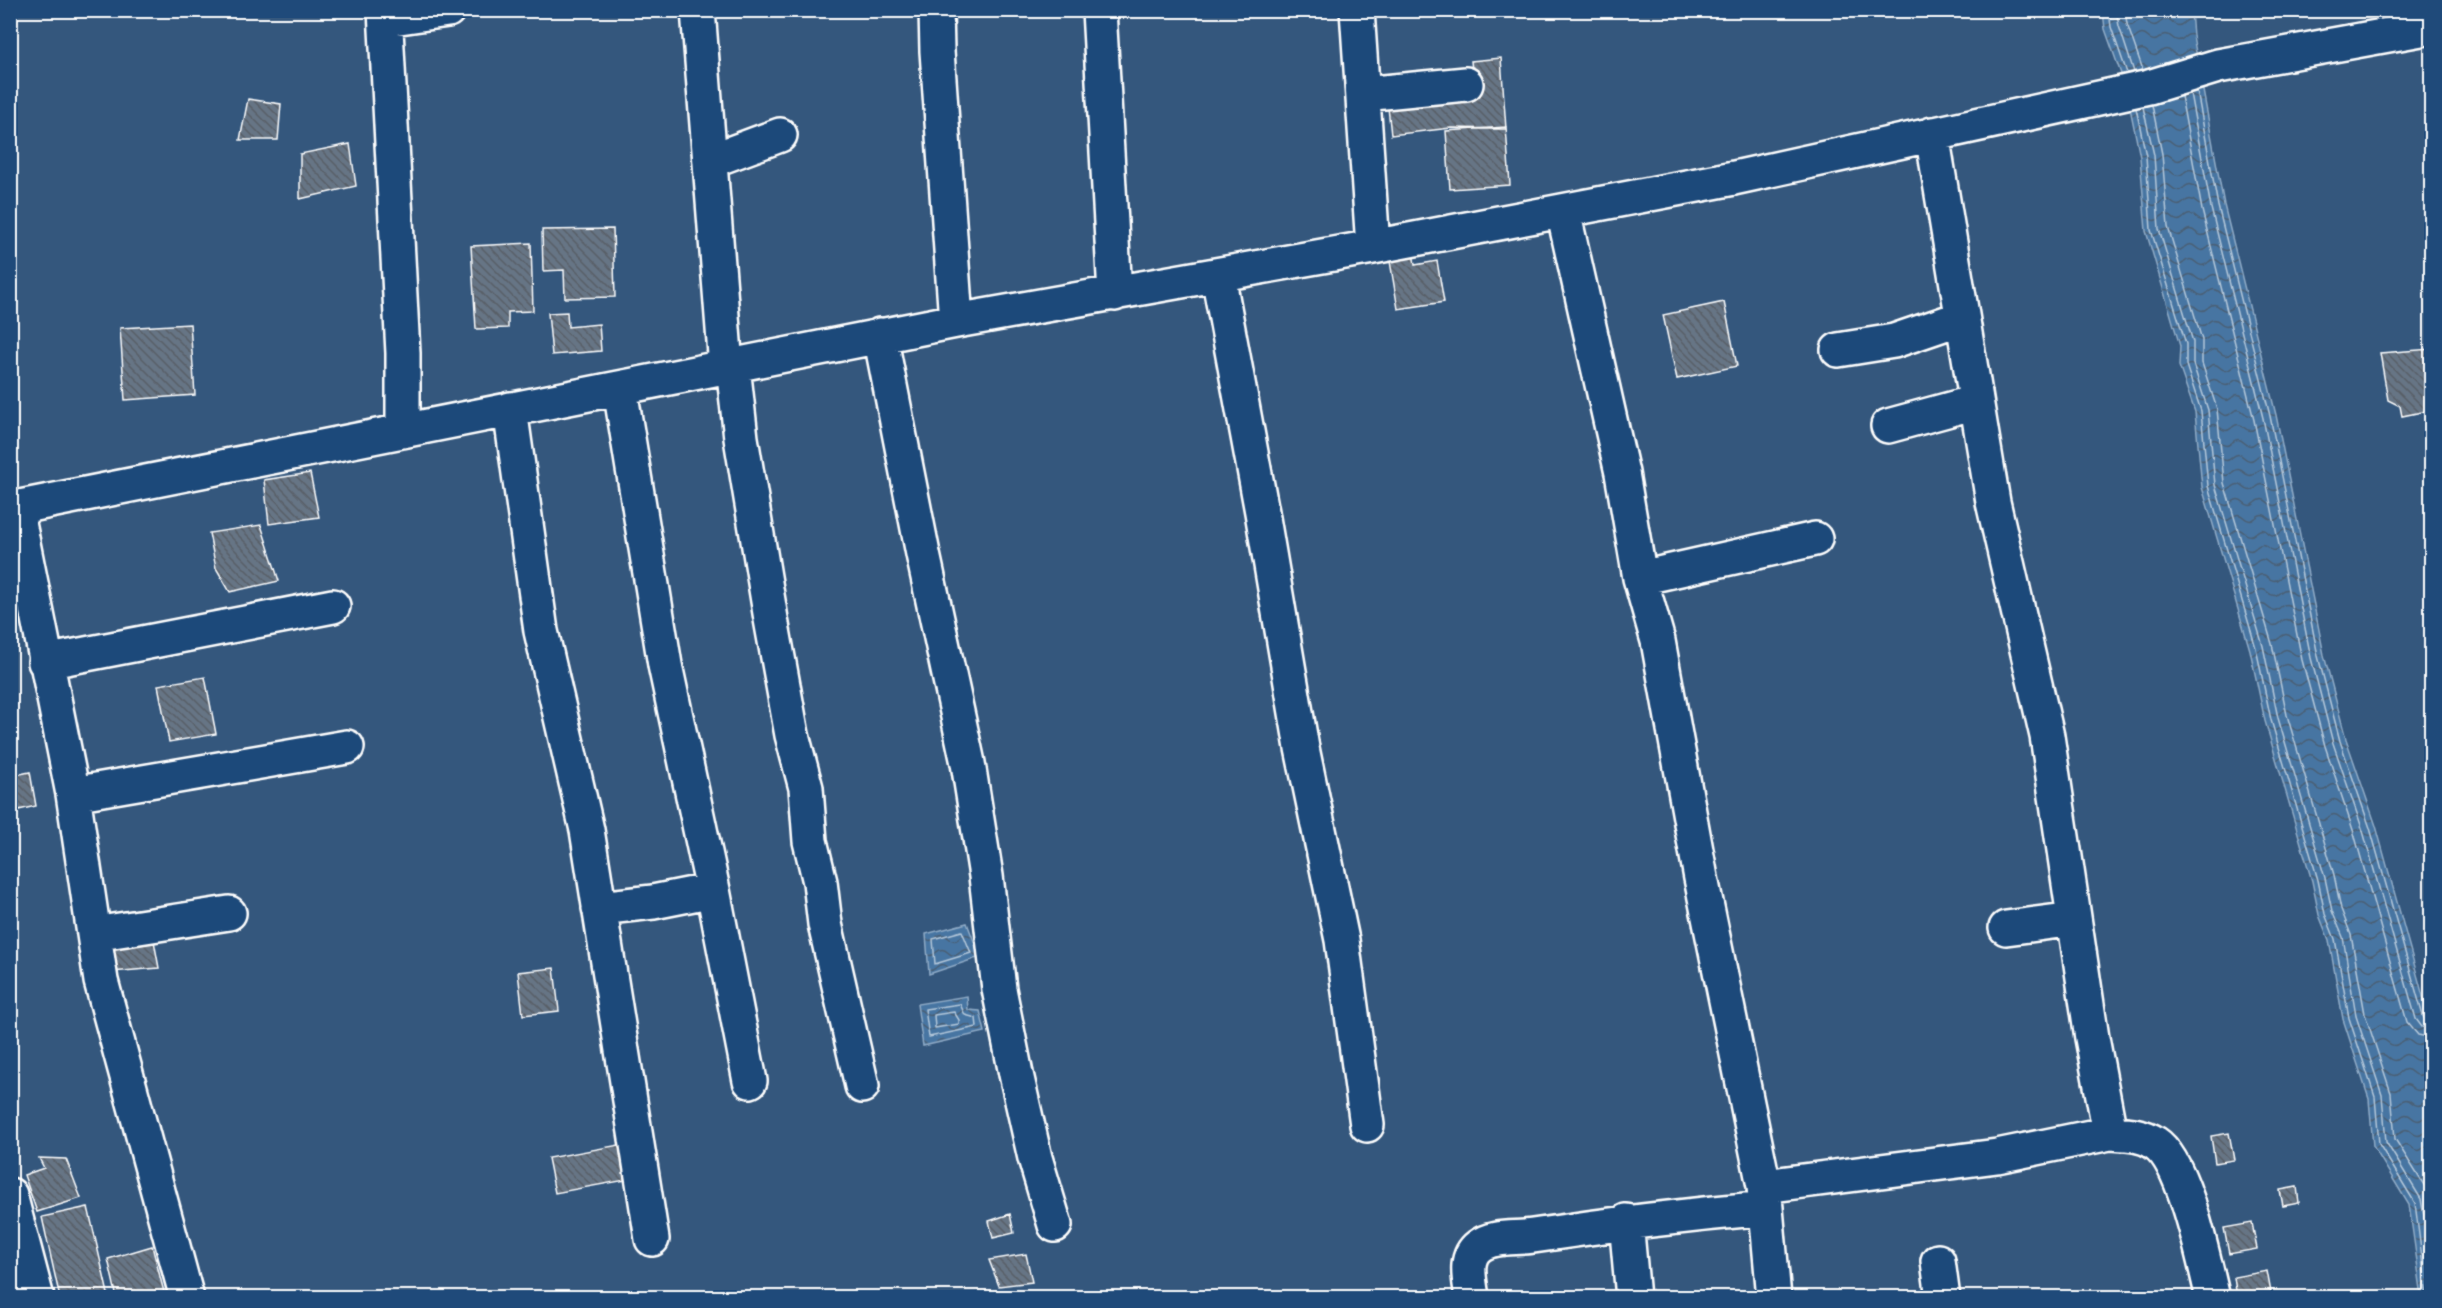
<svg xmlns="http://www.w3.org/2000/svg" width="2442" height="1308" font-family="'Gochi Hand',sans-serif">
<defs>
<pattern id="water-waves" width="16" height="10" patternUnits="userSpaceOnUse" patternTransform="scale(1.5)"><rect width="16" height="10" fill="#4775a2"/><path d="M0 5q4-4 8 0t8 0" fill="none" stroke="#4a5e73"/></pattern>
<pattern id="building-back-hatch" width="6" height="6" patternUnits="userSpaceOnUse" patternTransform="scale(1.5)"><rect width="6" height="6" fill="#667485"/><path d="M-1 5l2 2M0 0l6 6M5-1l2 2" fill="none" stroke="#585e66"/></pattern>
</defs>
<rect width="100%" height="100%" fill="#34577d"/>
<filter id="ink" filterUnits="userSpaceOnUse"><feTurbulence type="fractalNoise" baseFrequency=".0167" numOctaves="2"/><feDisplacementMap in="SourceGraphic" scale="12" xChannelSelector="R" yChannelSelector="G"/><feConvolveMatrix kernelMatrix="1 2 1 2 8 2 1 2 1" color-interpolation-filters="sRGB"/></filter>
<g filter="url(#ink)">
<!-- water -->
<path fill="url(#water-waves)" stroke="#91acc7" stroke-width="1.5" d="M2103 11H2191L2193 36 2224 205 2276 415 2324 655 2346 739 2376 826 2431 1025V1297H2422L2409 1205 2373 1146 2369 1099 2343 1019 2329 940 2319 915 2312 881 2265 721 2250 650 2202 487 2195 412 2179 366 2180 346 2146 231 2140 157 2126 88 2105 29Z
M967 923 980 957 929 974 926 934Z
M967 996 968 1010 980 1011 985 1032 923 1046 917 1004Z"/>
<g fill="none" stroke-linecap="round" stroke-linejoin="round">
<!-- shore -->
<path stroke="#b5c8da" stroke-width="1.5" d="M2109 10 2111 27 2127 73
M2116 10 2119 26 2134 72
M2125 10 2127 24 2143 70
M2197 91 2218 206 2270 416 2318 656 2340 741 2370 828 2423 1016 2426 1021 2432 1022
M2190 93 2211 208 2263 418 2311 658 2333 743 2363 831 2416 1019 2422 1027 2432 1029
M2181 96 2202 210 2254 420 2302 660 2325 746 2354 833 2407 1022 2418 1035 2432 1038
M2152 105 2162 154 2168 227 2202 340V363L2217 409 2224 483 2272 644 2287 715 2334 875 2341 909 2351 935 2365 1014 2391 1093 2395 1139 2429 1193 2432 1202
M2143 107 2154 155 2159 229 2193 342V364L2208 410 2215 485 2263 646 2278 718 2325 878 2332 911 2343 937 2356 1016 2382 1095 2386 1142 2421 1199 2432 1262
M2136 108 2146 156 2151 230 2186 344V365L2201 411 2208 486 2256 648 2271 720 2318 880 2325 914 2335 939 2349 1018 2375 1097 2379 1144 2415 1203 2427 1298
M962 931 971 953 935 964 933 939Z
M960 1004 965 1015 976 1018 977 1027 929 1037 925 1009Z
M954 1012 959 1020V1024L935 1028 934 1015Z"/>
</g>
<!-- building -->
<path fill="url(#building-back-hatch)" stroke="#fff" stroke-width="1.5" d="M1501 58 1506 129 1451 128 1391 135 1387 98 1474 87 1471 61Z
M248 99 281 104 278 140H240Z
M1506 127 1510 185 1450 189 1446 131Z
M350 144 356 186 300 199V154Z
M613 229 615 297 565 298 564 270 543 271 542 230Z
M531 243 533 311 508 312V328L476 329 471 246Z
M1412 245 1415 265 1437 261 1444 302 1398 309 1388 249Z
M1724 302 1737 366 1677 379 1663 315Z
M567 312 568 327 599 324 601 351 552 355 548 313Z
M190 324 195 395 125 400 120 328Z
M2432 349V410L2402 416 2400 406 2388 400 2380 353Z
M310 473 319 517 269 524 264 480Z
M261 525 279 581 230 592 216 568 209 533Z
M205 677 216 734 169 742 158 685Z
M30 772 36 806 10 812V776Z
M152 930 159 968 111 972 105 940Z
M554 968 559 1011 523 1015 518 972Z
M2229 1133 2234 1160 2215 1163 2211 1136Z
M619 1145 626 1180 555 1193 548 1158Z
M39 1158 66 1159 81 1198 37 1212 24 1175 44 1168Z
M2297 1187 2299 1203 2283 1206 2280 1190Z
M88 1207 109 1298H60L42 1217Z
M1010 1214 1014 1233 993 1238 989 1221Z
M2252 1223 2257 1249 2229 1254 2224 1228Z
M152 1246 165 1296 117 1298 108 1259Z
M1026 1254 1032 1282 999 1286 989 1260Z
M10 1258 20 1298H10Z
M2267 1271 2272 1298H2237L2234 1277Z
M1027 1292 1028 1298H1005L1006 1293Z"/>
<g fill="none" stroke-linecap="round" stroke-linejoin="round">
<defs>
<path id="minor" d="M385 10 403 353V431
M698 10 726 367
M936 10 937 51 956 321
M1099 10 1115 294
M1357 10 1373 247
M386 19 448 10
M1363 94 1466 84
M1932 134 1993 502 2047 736 2092 1038 2110 1133C2126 1134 2142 1134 2155 1143 2185 1162 2204 1262 2213 1298
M710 161 780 135
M1563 211 1622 473 1640 578 1658 641 1701 878 1764 1186 1774 1298
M1218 275 1262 512 1302 748 1342 940 1367 1125
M880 335 923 554 968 763 986 876 999 989 1016 1074 1035 1158 1055 1225
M1838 350 1894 341 1961 318
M733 366 741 438 771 619 792 735 806 788 810 841 820 882 825 924 862 1086
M510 409 541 631 587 830 652 1239
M1888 426 1976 402
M16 508 73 794 101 981 187 1298
M10 509 956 321 1373 247 1734 178 2149 87 2218 66 2432 27
M1640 578 1815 539
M45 662 333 606
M73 794 347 747
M713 890 750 1081
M599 908 653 902 713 890 665 665 620 389
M2006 928 2074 919
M94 934 229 913
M1764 1186 1997 1156 2110 1133
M10 1195 37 1298
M1626 1221 1633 1298
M1938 1261 1943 1298
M1472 1298C1470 1281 1463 1258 1479 1246 1493 1235 1516 1239 1533 1236 1611 1224 1688 1215 1766 1208"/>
</defs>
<!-- minor casing -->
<use href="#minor" stroke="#fff" stroke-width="38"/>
<!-- minor -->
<use href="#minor" stroke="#1f4a7a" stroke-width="33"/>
</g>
</g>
<!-- margin -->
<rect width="2442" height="1308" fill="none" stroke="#1f4a7a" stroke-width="36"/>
<rect x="18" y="18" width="2406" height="1272" fill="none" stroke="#fff" stroke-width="2" filter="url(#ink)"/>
</svg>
